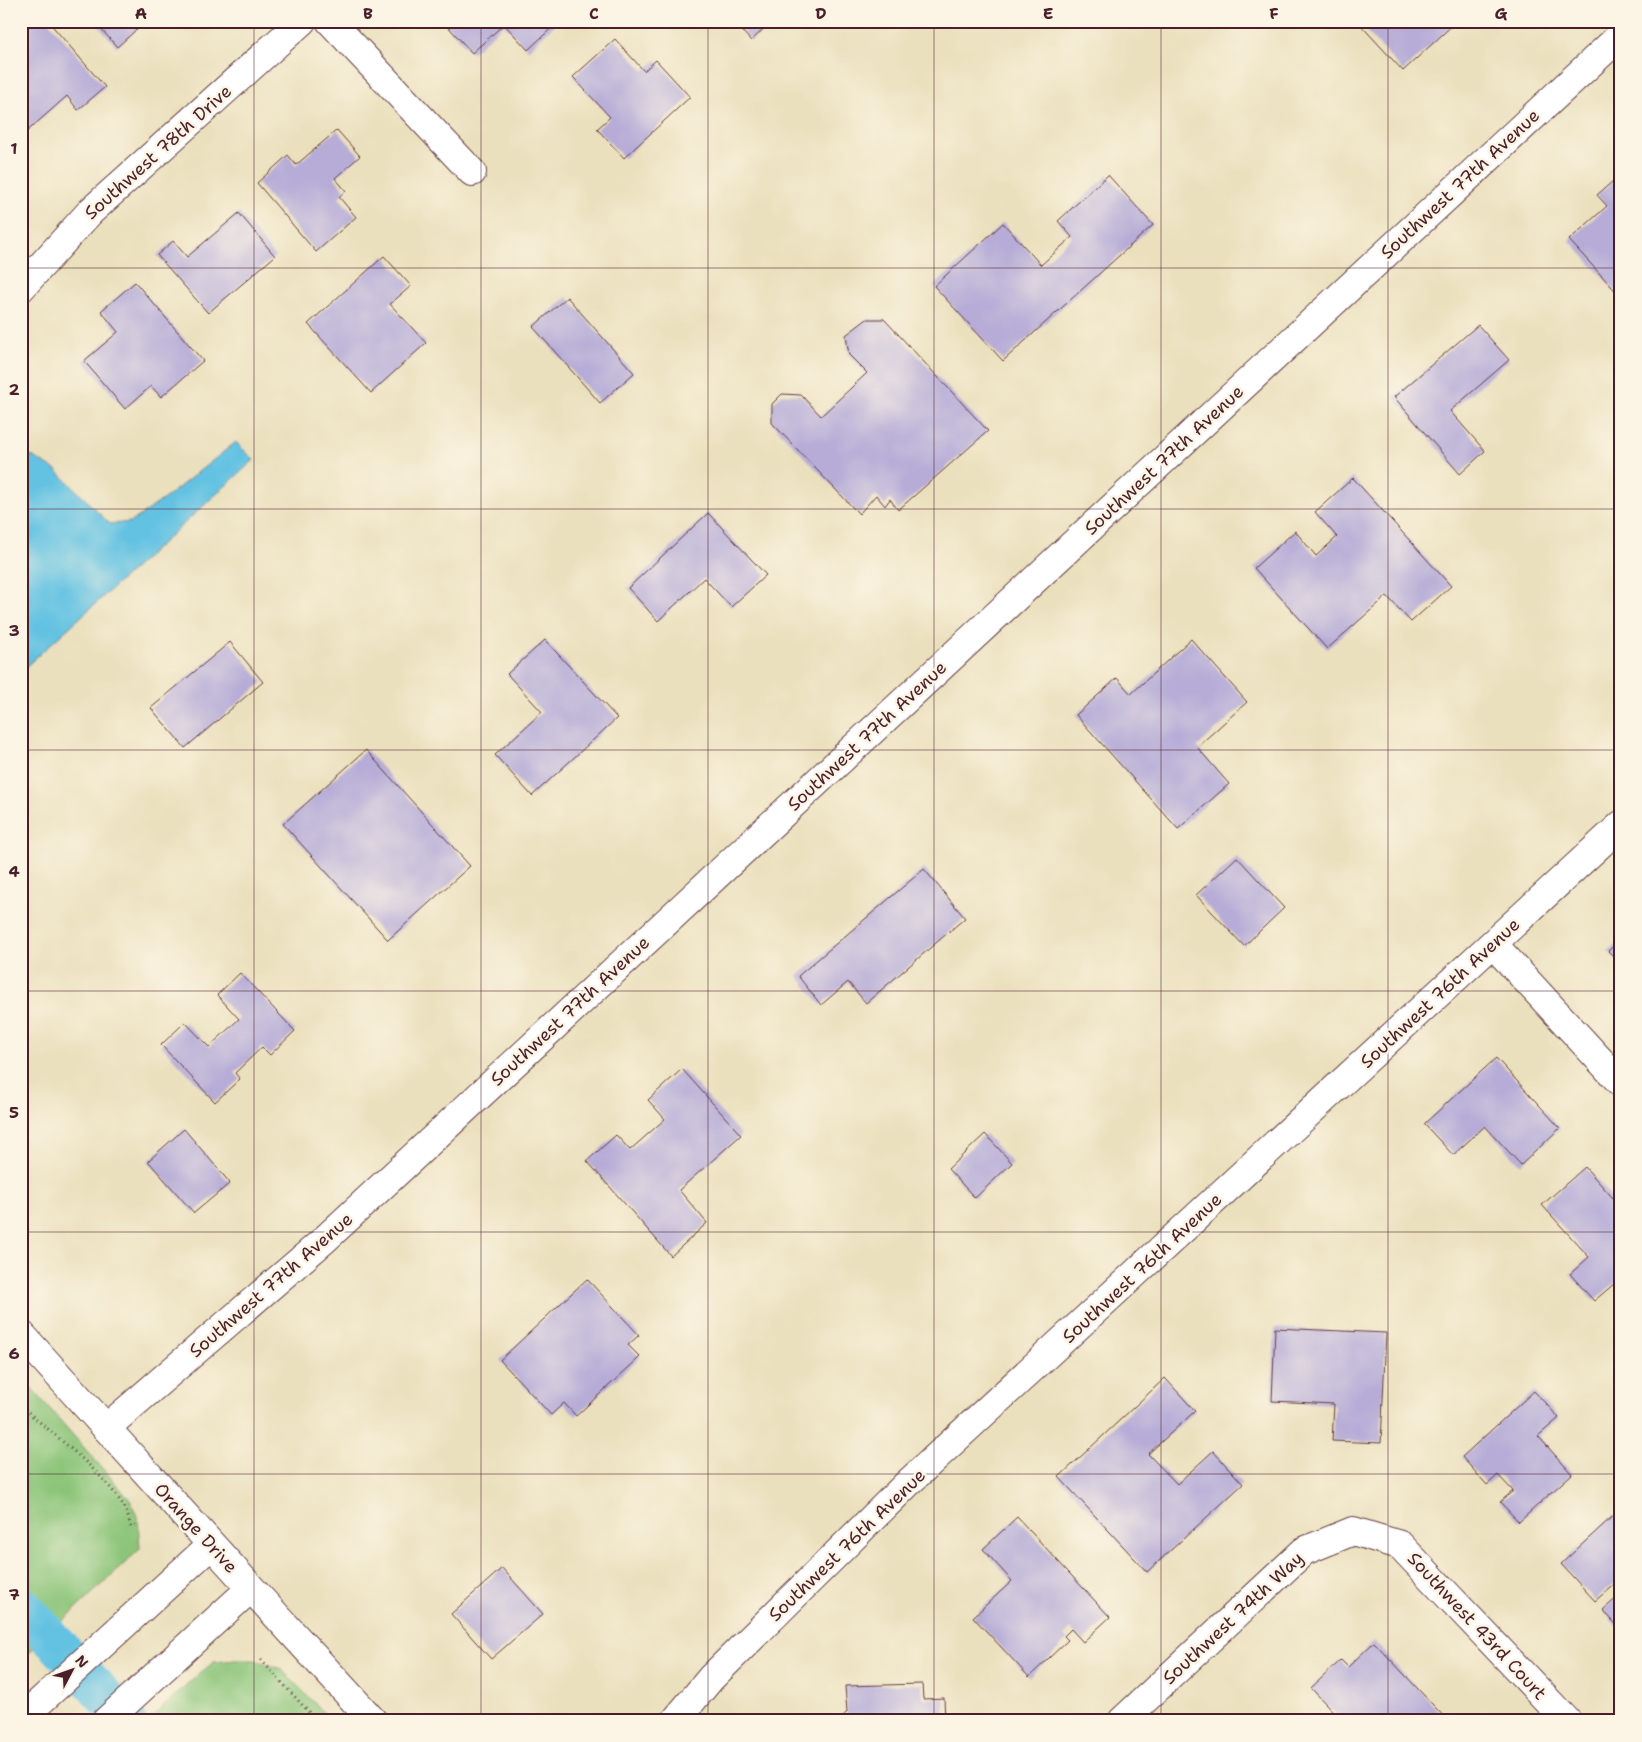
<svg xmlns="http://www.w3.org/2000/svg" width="1642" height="1742" font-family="'Shantell Sans',sans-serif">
<rect width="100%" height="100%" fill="#fcf5e5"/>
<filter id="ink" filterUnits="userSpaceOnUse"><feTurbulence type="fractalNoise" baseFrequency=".02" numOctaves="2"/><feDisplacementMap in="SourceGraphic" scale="10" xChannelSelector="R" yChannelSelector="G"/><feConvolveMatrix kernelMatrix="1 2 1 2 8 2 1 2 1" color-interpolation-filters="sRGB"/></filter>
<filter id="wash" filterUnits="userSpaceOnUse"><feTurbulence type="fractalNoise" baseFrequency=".0096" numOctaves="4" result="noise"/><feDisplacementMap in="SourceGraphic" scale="20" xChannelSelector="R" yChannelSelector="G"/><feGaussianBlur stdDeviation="1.12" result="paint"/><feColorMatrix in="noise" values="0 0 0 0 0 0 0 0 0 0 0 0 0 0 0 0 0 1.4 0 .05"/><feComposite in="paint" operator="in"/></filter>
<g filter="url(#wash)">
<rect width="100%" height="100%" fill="#ebe0bd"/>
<!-- green -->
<path fill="#8cc579" stroke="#6b7252" d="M21 1376 130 1500 138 1519 140 1549 21 1660Z
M236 1660H255L281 1669 332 1721H148L200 1673 214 1662Z"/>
<!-- water -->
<path fill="#64c2e2" stroke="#577086" d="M236 442 254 460 21 671V458L30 455 57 471 110 524 131 522 143 514 168 496Z"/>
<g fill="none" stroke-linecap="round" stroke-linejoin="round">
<!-- canal -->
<path stroke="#64c2e2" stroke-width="39" d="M21 1605 127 1721"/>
</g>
<g id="blocks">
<!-- building -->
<path fill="#b6acd7" d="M32 21H48L105 87 78 110 67 96 24 134 21 132V31Z
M94 21H146L117 47Z
M443 21H559L528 50 504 24 472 53Z
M733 21H772L751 41Z
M1357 21H1457L1403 71Z
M615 39 644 71 656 60 690 97 624 158 597 129 610 117 573 77Z
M337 130 360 156 335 178 346 191 339 197 356 217 316 252 257 183 288 155 296 165Z
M1621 174V297L1569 240 1607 206 1597 195Z
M1108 175 1153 225 1003 361 934 286 1003 223 1041 265 1072 237 1058 221Z
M239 213 275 256 208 313 157 255 173 241 187 257Z
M384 256 411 286 390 304 426 343 371 393 308 324Z
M135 282 203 361 161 397 151 386 125 409 84 361 118 332 101 311Z
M567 297 634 373 600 403 533 327Z
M867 319H884L988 431 898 510 890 499 885 506 876 495 859 514 772 423V404L782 394 801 395 821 416 867 373 849 355 846 335Z
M1478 325 1509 360 1450 411 1485 451 1460 474 1394 397Z
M1353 478 1451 586 1411 622 1387 596 1327 649 1254 568 1295 531 1316 556 1337 537 1315 512Z
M708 513 766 575 731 607 704 578 658 621 628 588Z
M1191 639 1247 702 1197 747 1229 784 1178 829 1076 715 1117 678 1131 694Z
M545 640 617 718 532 796 495 755 542 712 507 674Z
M230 642 263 682 185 748 151 708Z
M366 750 470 866 388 940 283 824Z
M1237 857 1284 908 1244 946 1196 895Z
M924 869 965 918 866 1003 848 982 821 1005 798 976Z
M1621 939V964L1608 951Z
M240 973 295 1031 270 1055 262 1047 235 1073 240 1079 215 1102 161 1045 185 1022 209 1047 239 1019 217 995Z
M1496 1058 1560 1128 1521 1165 1485 1126 1453 1155 1424 1124Z
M682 1069 741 1135 679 1190 707 1223 671 1256 587 1161 616 1135 630 1150 665 1119 648 1100Z
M184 1129 230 1183 194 1213 148 1161Z
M985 1134 1012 1163 975 1198 948 1169Z
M1585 1167 1621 1207V1278L1594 1301 1570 1274 1589 1257 1542 1205Z
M587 1279 639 1335 628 1345 640 1357 576 1416 564 1403 551 1415 500 1360Z
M1275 1328 1386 1333 1381 1443 1332 1441 1334 1404 1272 1401Z
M1165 1378 1195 1411 1148 1454 1177 1484 1213 1451 1243 1484 1147 1572 1059 1477Z
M1534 1391 1559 1418 1538 1436 1572 1474 1519 1522 1500 1502 1513 1491 1498 1475 1487 1485 1462 1457Z
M1614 1515 1621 1522V1586L1617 1582 1595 1601 1561 1564Z
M1017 1517 1110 1617 1083 1642 1071 1629 1064 1636 1068 1640 1029 1677 973 1617 1012 1581 983 1549Z
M502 1568 543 1614 491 1659 451 1614Z
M1621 1594V1630L1603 1610Z
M1374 1642 1448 1721H1342L1311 1688 1341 1660 1348 1667Z
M922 1684 923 1699 944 1698 945 1721H838L847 1712 845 1686Z"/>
</g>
</g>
<g filter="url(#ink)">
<use href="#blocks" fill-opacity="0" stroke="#623c41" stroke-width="1"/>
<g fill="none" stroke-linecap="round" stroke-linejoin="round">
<defs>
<path id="minor" d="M330 21 472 172
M21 288 90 212 302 21
M1493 944 1621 1083
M106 1428 323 1241 1621 35
M675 1721 711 1678 908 1483 1621 825
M1122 1721 1304 1551 1353 1531 1400 1545 1567 1721"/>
<path id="tertiary" d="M21 1334 251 1588 373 1721
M21 1719 211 1545
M106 1721 251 1588"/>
</defs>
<!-- minor casing -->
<use href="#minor" stroke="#623c41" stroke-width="30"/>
<!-- tertiary casing -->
<use href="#tertiary" stroke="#623c41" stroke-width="30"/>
<!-- path -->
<path stroke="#623c41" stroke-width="3" stroke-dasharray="1 4" stroke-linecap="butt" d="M21 1406C52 1434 106 1473 125 1509 128 1514 129 1521 131 1527L138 1526
M261 1660 317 1721"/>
<!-- minor -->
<use href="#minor" stroke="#fff" stroke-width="28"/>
<!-- tertiary -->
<use href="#tertiary" stroke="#fff" stroke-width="28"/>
</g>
</g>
<!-- grid -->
<path fill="none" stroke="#4a1f2b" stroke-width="1" stroke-opacity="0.55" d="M254 21V1721M481 21V1721M708 21V1721M934 21V1721M1161 21V1721M1388 21V1721M21 268H1621M21 509H1621M21 750H1621M21 991H1621M21 1232H1621M21 1474H1621"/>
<g text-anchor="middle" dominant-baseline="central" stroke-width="5" stroke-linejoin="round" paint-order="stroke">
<!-- street labels -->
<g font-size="18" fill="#4a1f2b" stroke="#fcf5e5">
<text transform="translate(158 152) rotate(-42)">Southwest 78th Drive</text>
<text transform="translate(1460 184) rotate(-43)">Southwest 77th Avenue</text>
<text transform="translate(1164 460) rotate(-43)">Southwest 77th Avenue</text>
<text transform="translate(867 736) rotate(-43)">Southwest 77th Avenue</text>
<text transform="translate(1440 993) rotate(-43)">Southwest 76th Avenue</text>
<text transform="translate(570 1011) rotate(-43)">Southwest 77th Avenue</text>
<text transform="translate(1142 1268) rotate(-43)">Southwest 76th Avenue</text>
<text transform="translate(271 1285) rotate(-41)">Southwest 77th Avenue</text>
<text transform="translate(196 1528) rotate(48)">Orange Drive</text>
<text transform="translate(847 1545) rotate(-44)">Southwest 76th Avenue</text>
<text transform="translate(1233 1618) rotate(-43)">Southwest 74th Way</text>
<text transform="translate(1477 1626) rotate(47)">Southwest 43rd Court</text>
</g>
</g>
<!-- margin -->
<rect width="1642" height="1742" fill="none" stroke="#fcf5e5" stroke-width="55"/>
<!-- north arrow -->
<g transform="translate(72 1670) rotate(49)" stroke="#fcf5e5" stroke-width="4" paint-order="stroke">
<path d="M0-4L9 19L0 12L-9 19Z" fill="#4a1f2b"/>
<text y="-8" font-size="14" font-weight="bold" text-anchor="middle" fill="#4a1f2b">N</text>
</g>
<rect x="28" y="28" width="1586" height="1686" fill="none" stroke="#4a1f2b" stroke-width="2"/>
<g font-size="16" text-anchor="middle" font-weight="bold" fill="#4a1f2b">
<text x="141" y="19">A</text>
<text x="368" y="19">B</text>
<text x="594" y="19">C</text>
<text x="821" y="19">D</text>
<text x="1048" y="19">E</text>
<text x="1274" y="19">F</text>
<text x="1501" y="19">G</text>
<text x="14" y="154">1</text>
<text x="14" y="395">2</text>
<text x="14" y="636">3</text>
<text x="14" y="877">4</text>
<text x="14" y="1118">5</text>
<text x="14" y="1359">6</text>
<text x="14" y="1600">7</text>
</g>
</svg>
